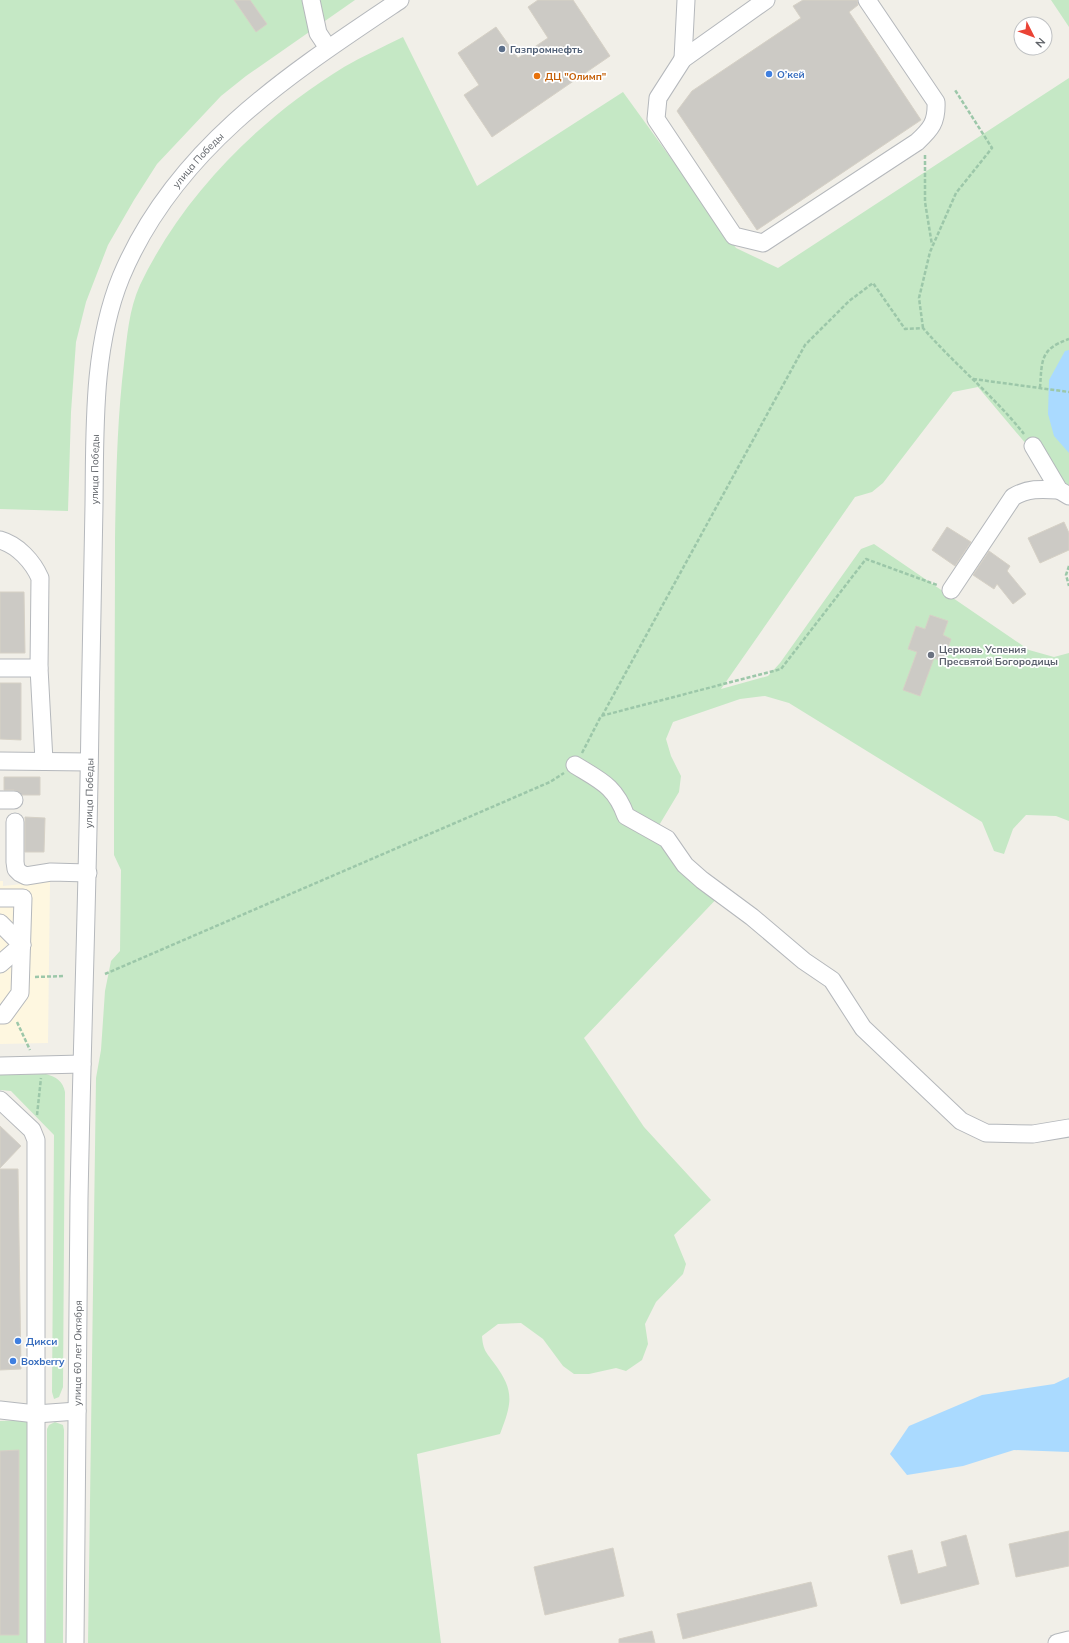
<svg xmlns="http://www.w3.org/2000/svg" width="1069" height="1643" font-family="Mulish,sans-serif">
<rect width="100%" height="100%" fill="#f1efe8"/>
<!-- commercial -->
<path fill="#fef7e0" d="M0 881H3V886L50 881 48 1043 0 1044Z"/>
<!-- green -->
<path fill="#c5e8c5" d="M0 0H355L246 76 221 96 157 164 134 200 108 245 86 302 76 342 71 412 68 511 0 509Z
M1051 0H1069V27Z
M403 37 477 186 623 92 736 248 778 268 1069 78V486L1032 451 978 387 953 392 883 483 872 492 855 497 721 689 768 676 780 663 861 549 874 544 1029 650 1054 657 1069 653V821L1056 816 1026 815 1013 829 1004 854 994 851 982 822 789 703 765 696 740 699 673 722 666 739 671 756 681 776 679 792 658 827 723 892 584 1038 644 1127 711 1200 674 1235 686 1264 683 1274 656 1302 645 1324 648 1344 642 1360 626 1371 616 1368 589 1374H574L563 1366 543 1339 521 1323 498 1324 482 1336C483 1350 486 1352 494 1363 515 1391 512 1403 500 1434L417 1454 441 1643H88L96 1078 101 1050 105 991 111 961 120 951 121 870 114 855C114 749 115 643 115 538 116 480 117 421 124 363 127 337 129 309 140 285 183 195 259 119 344 67 363 56 383 47 403 37Z
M46 1074C56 1077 63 1081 65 1092L63 1387 59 1397 54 1399 52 1392 54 1135 11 1091 0 1090V1075Z
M25 1420 30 1421 34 1643H0V1421Z
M55 1422 63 1425 64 1430 63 1643H46L47 1429 49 1425Z"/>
<!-- water -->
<path fill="#aadaff" d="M1069 350V453L1054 436 1048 414 1049 380 1065 351Z
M1069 1377V1452L1014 1450 963 1466 907 1475 890 1454 909 1426 982 1395 1054 1384Z"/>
<!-- building -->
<path fill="#cccac5" stroke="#d6d1c6" d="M234 0H250L267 24 256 32Z
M538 0H573L610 56 492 137 464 95 479 85 458 53 496 27 518 58 548 38 528 7Z
M803 0H857L858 5 849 12 921 120 757 230 677 111 692 91 801 18 793 6Z
M1064 522 1069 533V550L1040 563 1028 538Z
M947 527 971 542 955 566 932 550Z
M989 551 1010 566 1007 571 1026 594 1013 604 997 584 994 589 973 575Z
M0 592H24L25 653H0Z
M930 615 948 621 943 635 951 639 943 662 934 658 920 696 903 690 917 652 908 649 916 626 925 629Z
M0 683H21V740L0 739Z
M4 777H40V795H22L14 790H4Z
M25 817 45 818 44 852H25Z
M0 1126 21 1146 0 1168Z
M0 1169H18L21 1369 0 1370Z
M19 1450V1635H0V1451Z
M1069 1531V1566L1016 1577 1009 1544Z
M966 1535 979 1584 901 1604 888 1556 912 1550 918 1574 947 1566 941 1542Z
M613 1548 624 1596 545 1615 534 1567Z
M811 1582 817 1606 683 1639 677 1614Z
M652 1631 655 1643H619V1639Z"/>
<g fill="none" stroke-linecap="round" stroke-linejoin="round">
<defs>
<g id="minor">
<path d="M311 0 318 33 328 48"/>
<path d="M766 0 683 59 658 98 656 119 734 236 763 243 917 142C931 129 937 122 936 102L867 0"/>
<path d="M683 59 686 0"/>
<path d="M1033 446 1059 490 1069 496"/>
<path d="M0 540C18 545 33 562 40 578L39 668 44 761"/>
<path d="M951 590 1013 497C1028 488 1041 489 1059 490"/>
<path d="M0 668H39"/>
<path d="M0 761 89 762"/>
<path d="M575 765C601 781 615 786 626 816L667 839 685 865 702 880 752 917 804 961 832 980 863 1028 961 1121 986 1133 1033 1134 1069 1128"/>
<path d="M0 800H14"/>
<path d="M15 822V862L16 869 20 873 26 876 51 872 88 873"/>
<path d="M0 898H23L20 993 4 1015H0"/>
<path d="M0 923 22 945"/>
<path d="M0 964 22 945"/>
<path d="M0 1066 82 1064"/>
<path d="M0 1100 32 1130 36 1140V1643"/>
<path d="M0 1410 36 1414 77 1411"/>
<path id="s1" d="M75 1643C76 1495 77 1347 79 1199 82 1039 88 879 90 719 91 648 92 577 94 505 95 430 92 348 121 277 175 148 288 75 400 0"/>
<path d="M1057 1643 1069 1640"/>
</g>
</defs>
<!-- minor casing -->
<use href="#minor" stroke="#b5b8bc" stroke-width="19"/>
<!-- path -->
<path stroke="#9cc7a9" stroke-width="2.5" stroke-dasharray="4 2" stroke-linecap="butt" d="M925 155V202L932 245
M923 328 919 298 930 252 956 193 992 148 955 90
M973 379 1069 392
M1040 388C1042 360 1040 349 1069 339
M1069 566 1066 575 1069 586
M602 716 805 345 849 301 873 283 905 329 923 328C955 365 994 396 1024 434
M582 753 601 716 781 669 866 559 937 585
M105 974 550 782 564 773
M35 977 64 976
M17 1022 30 1050
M37 1115 41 1078"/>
<!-- minor -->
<use href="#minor" stroke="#fff" stroke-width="17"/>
</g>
<!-- markers -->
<circle fill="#5c6f8a" stroke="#fff" stroke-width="1.5" cx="502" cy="49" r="4"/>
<g fill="#3f7fe0" stroke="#fff" stroke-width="1.5">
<circle cx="769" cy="74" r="4"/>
<circle cx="18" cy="1341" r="4"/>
<circle cx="13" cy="1361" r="4"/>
</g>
<circle fill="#e8710a" stroke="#fff" stroke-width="1.5" cx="537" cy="76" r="4"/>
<circle fill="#6b7280" stroke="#fff" stroke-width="1.5" cx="931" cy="655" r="4"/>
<g text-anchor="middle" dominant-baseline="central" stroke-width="3.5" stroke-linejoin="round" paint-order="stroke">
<!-- service labels -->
<g font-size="10" font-weight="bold" fill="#4e5e75" stroke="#fff" text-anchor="start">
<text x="510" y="49">Газпромнефть</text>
</g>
<!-- shop labels -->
<g font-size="10" font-weight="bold" fill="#366cbe" stroke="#fff" text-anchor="start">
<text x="777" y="74">О’кей</text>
<text x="26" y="1341">Дикси</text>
<text x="21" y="1361">Boxberry</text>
</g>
<!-- food labels -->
<g font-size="10" font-weight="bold" fill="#c56008" stroke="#fff" text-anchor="start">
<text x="545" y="76">ДЦ "Олимп"</text>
</g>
<!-- street labels -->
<g font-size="10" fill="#5f6368" stroke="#fff">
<text stroke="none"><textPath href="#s1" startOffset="1510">улица Победы</textPath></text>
<text stroke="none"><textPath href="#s1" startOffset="1174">улица Победы</textPath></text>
<text stroke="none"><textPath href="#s1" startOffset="850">улица Победы</textPath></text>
<text stroke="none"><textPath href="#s1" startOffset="290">улица 60 лет Октября</textPath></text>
</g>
<!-- worship labels -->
<g font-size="10" font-weight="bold" fill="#5b616d" stroke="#fff" text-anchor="start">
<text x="939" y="649">Церковь Успения<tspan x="939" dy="12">Пресвятой Богородицы</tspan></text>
</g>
</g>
<!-- north arrow -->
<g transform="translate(1033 36) rotate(132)"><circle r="19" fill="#ffffff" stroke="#bfc1c3"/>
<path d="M0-3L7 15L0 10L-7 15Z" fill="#ea4335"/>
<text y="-6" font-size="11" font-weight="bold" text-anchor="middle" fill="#5f6368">N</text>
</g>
</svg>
